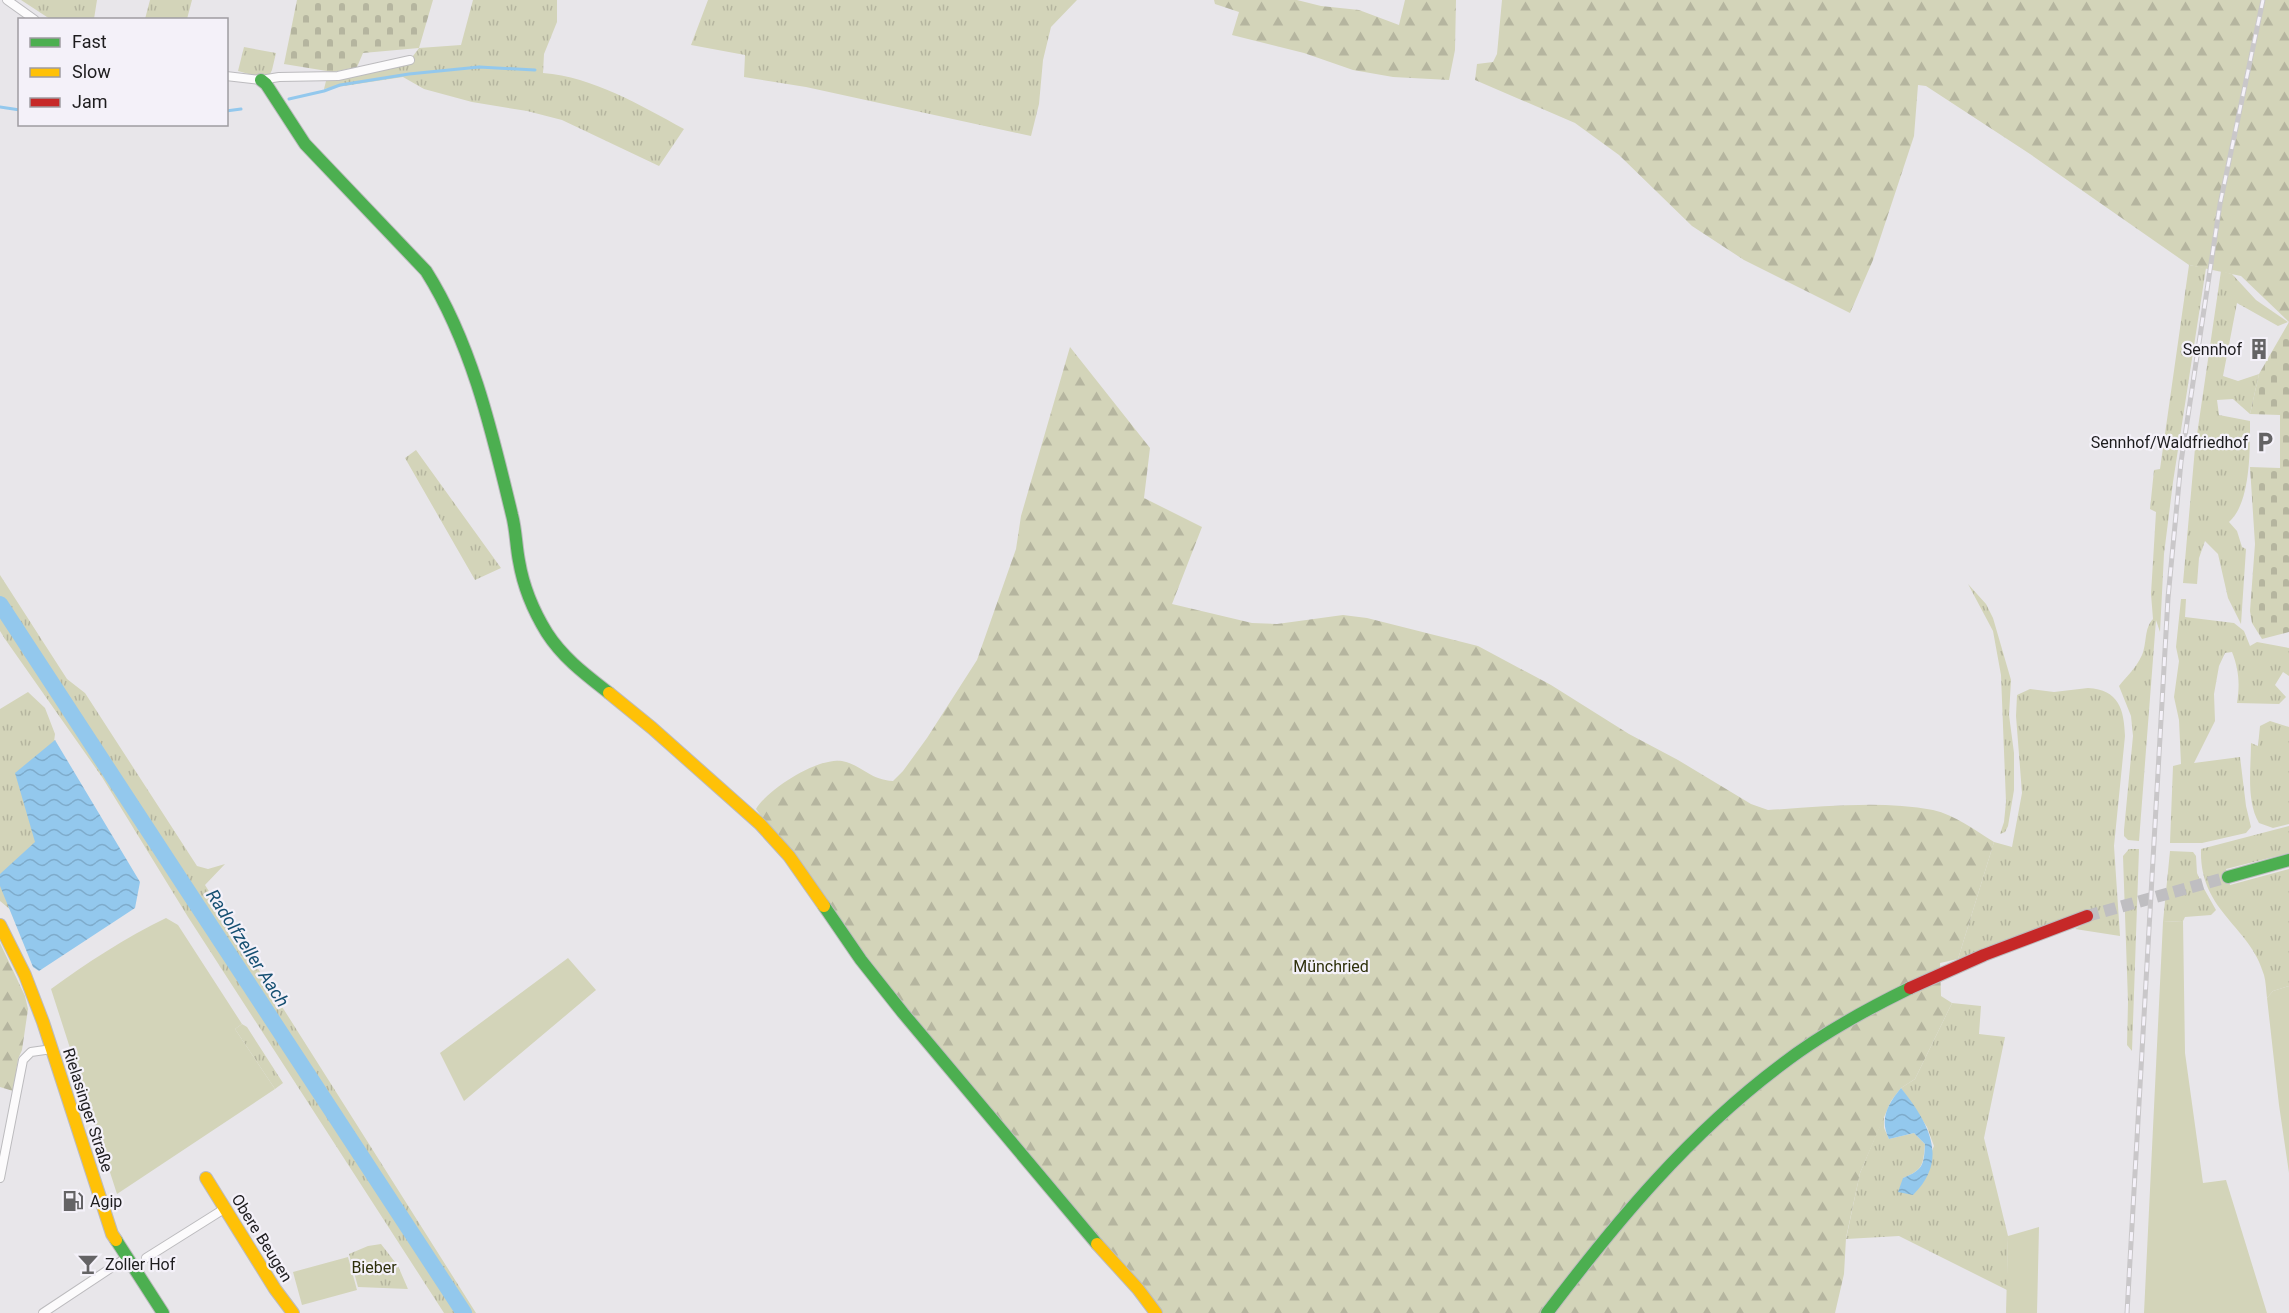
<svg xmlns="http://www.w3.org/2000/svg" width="2289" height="1313" font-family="Roboto,sans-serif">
<defs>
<pattern id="grass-tufts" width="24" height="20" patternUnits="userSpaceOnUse" patternTransform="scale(1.5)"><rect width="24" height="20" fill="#d3d4b9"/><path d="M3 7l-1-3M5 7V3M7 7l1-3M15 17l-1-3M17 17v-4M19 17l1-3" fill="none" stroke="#b5b59f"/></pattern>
<pattern id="forest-firs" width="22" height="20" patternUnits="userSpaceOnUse" patternTransform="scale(1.5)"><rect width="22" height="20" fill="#d3d4b9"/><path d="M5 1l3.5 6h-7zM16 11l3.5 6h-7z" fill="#b5b59f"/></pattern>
<pattern id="cemetery-stones" width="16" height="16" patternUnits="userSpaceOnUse" patternTransform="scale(1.5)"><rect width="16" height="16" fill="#d3d4b9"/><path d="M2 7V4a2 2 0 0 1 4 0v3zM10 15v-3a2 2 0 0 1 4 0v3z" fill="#b5b59f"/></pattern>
<pattern id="water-waves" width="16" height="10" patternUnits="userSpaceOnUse" patternTransform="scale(1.5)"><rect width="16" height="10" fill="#93c8ed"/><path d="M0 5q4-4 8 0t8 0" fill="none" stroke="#7eabcb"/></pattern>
</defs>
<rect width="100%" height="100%" fill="#e8e6ea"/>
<!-- grass -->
<path fill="url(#grass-tufts)" d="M21 0H97L94 19H50Z
M150 0H192L187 19H145Z
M473 0H557V22L544 54 543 73C593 77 640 105 684 129L659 166 562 120 527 111 472 102 424 89 403 77 324 89 327 77 410 60 419 48 461 45Z
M708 0H1077L1051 27 1043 60 1039 104 1031 136 806 87 744 77 745 55 691 45Z
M244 47 276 53 272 70 269 76H256L238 71Z
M2189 265 2206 268 2173 482 2164 554 2160 632 2156 620 2139 841 2128 840 2124 836V830L2133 736 2131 716 2119 686C2127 676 2136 668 2142 655 2147 644 2144 628 2153 619L2151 594 2156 512 2150 509 2154 470 2160 469Z
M2221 271 2232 274 2256 300 2288 322 2278 326 2237 303 2223 376 2238 381 2259 374 2250 414 2233 399 2217 400 2219 415 2250 421C2250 449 2251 503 2229 522L2237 531 2242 547 2246 549 2241 624 2228 598 2218 554 2205 541 2199 558 2197 584 2183 583 2195 448Z
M416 450 501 568 475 580 405 458Z
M0 575 67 679 85 693 197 866 208 869 225 864 205 885 476 1313H444L188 917 102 777 5 639 0 631Z
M1968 584 1986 604 1993 618 2011 680 2009 715 2014 753V790L2008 826 2005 832 2000 834 2004 822 2006 802 2001 675 1993 631Z
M2181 599H2186L2185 617 2234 623 2244 631 2250 646 2257 642 2289 648V676L2283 672 2275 685 2286 697 2279 704 2237 703C2240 684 2239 670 2232 652L2225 653 2219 666 2214 694 2215 721 2194 763 2240 757 2246 806 2251 827 2246 833 2202 843H2170L2173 766 2181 764 2179 720 2174 697 2179 661 2176 647Z
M2088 688C2119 690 2124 709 2125 736L2114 846 2120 936 2075 929 2084 924 2087 917 2080 912 1958 959 1994 842 2012 847 2022 793 2016 716 2017 695 2030 689 2054 692Z
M28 692 45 708 55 734 41 845 12 911 0 901V709Z
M2270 721 2289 727V824L2273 828 2259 823C2246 800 2251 769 2251 743L2258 746 2260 726Z
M2289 826V853L2226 869 2230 885 2289 869V986L2273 991 2267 998C2266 990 2266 982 2264 975 2250 925 2199 912 2201 849Z
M2129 849H2139L2132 1051 2127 1045 2128 1002 2123 856Z
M2170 851 2193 852 2196 856 2197 873 2203 887 2216 910 2211 915 2185 917 2183 921 2163 922Z
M1952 1003 1981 1006 1979 1034 2005 1037 1984 1138 2008 1236 2007 1290 1899 1236 1846 1239 1860 1173 1884 1116V1128L1889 1139 1914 1133 1925 1144C1923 1165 1923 1170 1903 1178L1913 1195 1934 1146 1927 1127 1901 1088 1915 1079Z
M242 1024 247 1027 283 1083 275 1089 235 1029Z
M381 1244 398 1266 408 1289 358 1287 349 1254 368 1246Z"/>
<!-- forest -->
<path fill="url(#forest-firs)" d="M1214 0H1297L1321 6 1359 10 1399 25 1405 0H1456L1455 50 1449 80 1393 77 1353 70 1304 53 1232 35 1239 12 1215 4Z
M1502 0H2289V322L2241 276 2189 265 2030 154 1926 86 1918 85 1914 136 1873 260 1850 313 1744 260 1692 226 1619 155 1575 123 1475 80 1477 64 1493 62 1497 54Z
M1070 347 1150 448 1144 498 1202 527 1172 604 1252 623 1277 624 1343 615 1367 618 1478 646 1551 685 1629 734 1678 760 1751 804 1768 810C1822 807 1880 800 1933 810 1955 815 1975 830 1994 842L1958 959 1940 963 1941 996 1952 1003 1915 1079 1901 1088 1891 1101 1860 1173 1846 1238 1844 1274 1835 1313H1157L904 1012 756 809C768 789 818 757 842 761 862 765 870 780 893 781L903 771 927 738 977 660 1016 549 1021 516Z
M0 943 25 996 28 1009 22 1050 18 1059 13 1091 0 1087Z"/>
<!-- cemetery -->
<path fill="url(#cemetery-stones)" d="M297 0H433L419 48 363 53 357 67 333 72 284 64Z
M2289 322V632L2262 639 2252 623 2250 611 2255 544 2250 467 2280 468V415L2250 414 2259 374Z"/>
<!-- garden -->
<path fill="#d3d4b9" d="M166 918 178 925 242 1024 235 1029 275 1089 117 1194 51 989C87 963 126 937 166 918Z
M2183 921 2185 1053 2203 1183 2226 1180 2267 1313H2144L2163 922Z
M568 958 596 990 464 1101 440 1053Z
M2289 986V1173L2279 1105 2267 998 2273 991Z
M2039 1227 2037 1313H2006L2008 1236Z
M348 1257 357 1290 302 1305 293 1272Z"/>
<!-- water -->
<path fill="url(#water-waves)" d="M55 740 140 882 135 908 39 971 33 967 0 886V874L35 842 15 773Z
M1901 1088C1928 1122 1950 1159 1913 1195L1898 1192 1903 1178C1923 1170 1924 1165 1925 1144L1914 1133 1889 1139C1879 1119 1888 1104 1901 1088Z"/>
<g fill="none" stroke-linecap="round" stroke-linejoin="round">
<!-- stream -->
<path stroke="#93c8ed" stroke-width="3" d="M289 99 324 91 340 85 409 74 479 67 535 70
M0 107 20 110
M226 111 241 109
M111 124H127"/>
<!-- river -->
<path stroke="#93c8ed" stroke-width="16" d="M0 604 464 1313"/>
<!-- secondary-tunnel -->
<path stroke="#bfbec1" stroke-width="12" stroke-dasharray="12 6" stroke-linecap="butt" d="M2087 916 2228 877"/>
<defs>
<path id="street" d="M7 0 35 20
M226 76 261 80 279 77 338 76 410 60
M0 1178 23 1060 31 1052 52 1049
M146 1258 224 1209
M43 1313 126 1258"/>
<path id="fast" d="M261 80 266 84 305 144 426 271C472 344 492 432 512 515 516 530 516 546 519 561 523 585 534 612 547 633 563 658 586 675 609 693
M2228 877 2289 860
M824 906 861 960 903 1013 1097 1244
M116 1240 163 1313
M1547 1313C1616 1222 1689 1134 1781 1065 1821 1034 1865 1010 1910 988"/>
<path id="slow" d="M609 693 652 728 760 824 789 856 824 906
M0 925 25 975 43 1022 112 1234 116 1240
M206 1178 275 1289 293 1313
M1097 1244 1138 1289 1156 1313"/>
<path id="jam" d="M1910 988 1984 955 2087 916"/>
</defs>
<!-- street casing -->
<use href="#street" stroke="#bcbbbe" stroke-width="10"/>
<!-- fast casing -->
<use href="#fast" stroke="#bcbbbe" stroke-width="14"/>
<!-- slow casing -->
<use href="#slow" stroke="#bcbbbe" stroke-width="14"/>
<!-- jam casing -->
<use href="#jam" stroke="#bcbbbe" stroke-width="14"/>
<!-- street -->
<use href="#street" stroke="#fcfbfc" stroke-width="8"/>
<!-- fast -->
<use href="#fast" stroke="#4caf50" stroke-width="12"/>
<!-- slow -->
<use href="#slow" stroke="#ffc107" stroke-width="12"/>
<!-- jam -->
<use href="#jam" stroke="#c62828" stroke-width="12"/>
<defs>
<path id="rail" d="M2127 1313 2168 598 2181 462 2220 204 2263 0"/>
</defs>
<!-- rail casing -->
<use href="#rail" stroke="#c9c7c9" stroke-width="5"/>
<!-- rail -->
<use href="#rail" stroke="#f4f1f9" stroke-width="3" stroke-dasharray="9" stroke-linecap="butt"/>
</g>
<!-- icons -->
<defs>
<symbol id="building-bare" viewBox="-9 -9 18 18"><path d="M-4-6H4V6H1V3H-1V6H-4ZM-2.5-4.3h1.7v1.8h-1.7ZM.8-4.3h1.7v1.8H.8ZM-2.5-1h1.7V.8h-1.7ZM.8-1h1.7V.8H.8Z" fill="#646365" stroke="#f4f1f9" stroke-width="2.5" paint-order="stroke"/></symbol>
<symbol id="parking-bare" viewBox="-9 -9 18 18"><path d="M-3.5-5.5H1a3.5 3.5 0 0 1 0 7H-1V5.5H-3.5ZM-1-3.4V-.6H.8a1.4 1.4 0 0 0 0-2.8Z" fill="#646365" stroke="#f4f1f9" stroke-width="2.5" paint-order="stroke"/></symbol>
<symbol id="fuel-bare" viewBox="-9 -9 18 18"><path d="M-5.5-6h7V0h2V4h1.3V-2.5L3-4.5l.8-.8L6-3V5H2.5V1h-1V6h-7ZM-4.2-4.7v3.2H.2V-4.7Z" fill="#646365" stroke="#f4f1f9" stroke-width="2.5" paint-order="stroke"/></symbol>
<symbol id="bar-bare" viewBox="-9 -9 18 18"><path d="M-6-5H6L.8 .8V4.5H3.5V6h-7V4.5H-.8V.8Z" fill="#646365" stroke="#f4f1f9" stroke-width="2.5" paint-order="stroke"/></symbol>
</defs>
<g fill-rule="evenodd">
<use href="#building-bare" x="2244" y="334" width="30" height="30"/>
<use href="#parking-bare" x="2250" y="427" width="30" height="30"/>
<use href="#fuel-bare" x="58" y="1186" width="30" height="30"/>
<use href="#bar-bare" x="73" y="1249" width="30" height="30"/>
</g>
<g text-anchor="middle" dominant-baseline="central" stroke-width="4.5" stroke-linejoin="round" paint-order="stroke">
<!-- poi labels -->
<g font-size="16" fill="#1d1c1e" stroke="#f4f1f9" text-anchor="end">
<text x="2242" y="349">Sennhof</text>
<text x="2248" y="442">Sennhof/Waldfriedhof</text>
<text x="90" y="1201" text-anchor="start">Agip</text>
<text x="105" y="1264" text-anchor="start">Zoller Hof</text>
</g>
<!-- park labels -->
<g font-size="16" fill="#2e300b" stroke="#f4f1f9">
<text x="1331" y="966">Münchried</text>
<text x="374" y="1267">Bieber</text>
</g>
<!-- street labels -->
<g font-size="16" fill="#1d1c1e" stroke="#f4f1f9">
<text transform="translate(88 1110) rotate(72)">Rielasinger Straße</text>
<text transform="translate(262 1238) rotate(58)">Obere Beugen</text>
</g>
<!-- water labels -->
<g font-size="18" font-style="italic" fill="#165072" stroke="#f4f1f9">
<text transform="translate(248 948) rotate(57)">Radolfzeller Aach</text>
</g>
</g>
<!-- legend -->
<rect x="18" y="18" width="210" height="108" fill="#f4f1f9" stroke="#9e9ca1" stroke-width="1.5"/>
<rect x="30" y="38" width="30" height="9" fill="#4caf50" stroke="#9e9ca1" stroke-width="1.5"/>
<text x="72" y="48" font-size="18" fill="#1d1c1e">Fast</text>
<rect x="30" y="68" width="30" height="9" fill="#ffc107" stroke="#9e9ca1" stroke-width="1.5"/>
<text x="72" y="78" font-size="18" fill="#1d1c1e">Slow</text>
<rect x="30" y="98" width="30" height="9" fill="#c62828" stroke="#9e9ca1" stroke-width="1.5"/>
<text x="72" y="108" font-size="18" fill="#1d1c1e">Jam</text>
</svg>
